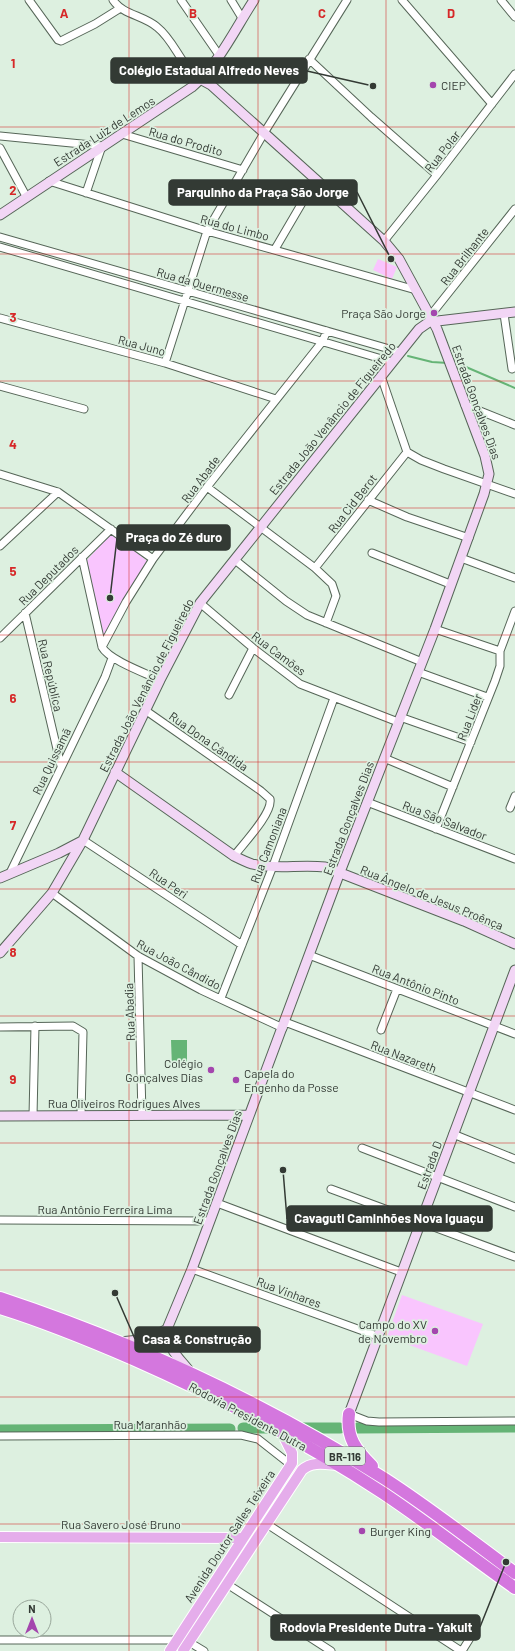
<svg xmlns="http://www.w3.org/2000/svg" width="515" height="1651" font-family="Barlow,sans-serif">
<rect width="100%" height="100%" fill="#ddf0e0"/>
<!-- green -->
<path fill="#f9c5fe" d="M378 259 397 267 392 279 373 270Z
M112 533 147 561 103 636 87 560Z
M402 1295 483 1324 467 1366 387 1337Z"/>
<!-- water -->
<path fill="#65b476" d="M171 1040H187V1068H172Z"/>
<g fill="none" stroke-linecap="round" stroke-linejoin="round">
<!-- stream -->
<path stroke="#65b476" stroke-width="2" d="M408 356 432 362 448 363
M454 364H459L515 388"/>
<!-- river -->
<path stroke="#65b476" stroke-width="11" d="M243 1428H276
M295 1428H340
M357 1428 515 1427
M0 1430 230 1429"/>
<defs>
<path id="street" d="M29 0 58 40 61 41 95 24 119 9
M113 0C123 15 143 15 157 27 175 41 181 67 200 79
M181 0 219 55
M231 0 242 18
M402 0 492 104
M501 0 515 17
M309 59 371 117 437 175
M122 134 243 170
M0 136 102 146 86 193
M0 148 26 196
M49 181 207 231 416 290
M0 237 400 352
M384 241 437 175 515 74
M0 247 392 362
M275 249 316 179
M504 314 512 369
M430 316 515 209
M0 318 165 363 276 399
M165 363 207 231 264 133 347 0
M381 376 407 452 421 460 444 469 515 494
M0 386 84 409
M465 405 515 425
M0 474 58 492 153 559
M207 487 315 568 332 584 336 596 326 623
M368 500 407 517 469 538
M0 546 58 492
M372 553 450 584
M82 557 102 647C109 660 145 673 160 680
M461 558 515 578
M235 560 286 601 307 615 422 662
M315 568 407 452
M200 603 253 648 300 684 398 722
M25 613 61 766
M435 629 500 651
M0 638 111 529
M102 647 126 602 153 559 207 487 322 342 327 331
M418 672 487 697
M229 695 253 648
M145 710 261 791 270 799C273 813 243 844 234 856
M400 717 471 742
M384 758 453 787
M367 802 515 859
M510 808 515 796
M436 829 495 681 500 666V651L515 611
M83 840 242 945
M10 873 105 677 112 658
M52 893 138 956 201 990 283 1028
M309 955 515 1034
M138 956 142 1115
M221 998 273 866 334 698
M285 1022 515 1110
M0 1027 73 1026 83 1032 81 1115
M381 1030 397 989
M33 1116 35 1026
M453 1134 515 1159
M362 1148 515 1207
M331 1189 515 1257
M217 1203 401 1272
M0 1220 210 1221
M192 1269 377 1336
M349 1414 367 1421 379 1422 515 1421
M0 1436 241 1435 258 1439 291 1465
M267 1524 461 1651
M227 1584 331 1651
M0 1640H177
M189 1642 204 1651
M462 1651 475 1630"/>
<path id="secondary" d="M0 215 192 87C219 64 235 29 254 0
M115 772 234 856C240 859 246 862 252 864 275 870 301 864 325 867L464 921 515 944
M0 878 59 853 82 841
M0 953 52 893 83 840 160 680 200 603 411 339 419 329 429 322 515 312
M0 1116 249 1115
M120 1342 149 1339 167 1329
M191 1373C179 1357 168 1351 167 1329L192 1269 340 872 435 629 484 494 489 474 485 456 437 329 399 259 384 241 211 85 200 79
M349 1414 515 970"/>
<path id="primary" d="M0 1537 243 1538
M170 1651 292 1463V1453L282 1433
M183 1651 302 1470C312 1461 325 1464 337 1465"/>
<path id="highway" d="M0 1298C135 1343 265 1403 385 1479 430 1508 472 1541 515 1573
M0 1308C45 1322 89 1340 133 1359 219 1397 304 1441 383 1493 428 1523 471 1557 515 1588
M349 1414C346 1438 356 1450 372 1466"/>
</defs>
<!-- street casing -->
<use href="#street" stroke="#566658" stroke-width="9"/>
<!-- secondary casing -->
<use href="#secondary" stroke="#566658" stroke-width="11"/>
<!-- primary casing -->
<use href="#primary" stroke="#fff" stroke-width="12"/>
<!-- highway casing -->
<use href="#highway" stroke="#fff" stroke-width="14"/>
<!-- street -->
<use href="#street" stroke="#fff" stroke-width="7"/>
<!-- secondary -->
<use href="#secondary" stroke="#f2d6f5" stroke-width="9"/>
<!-- primary -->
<use href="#primary" stroke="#e5adeb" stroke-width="10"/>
<!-- highway -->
<use href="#highway" stroke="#d477de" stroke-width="12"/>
</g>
<!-- grid -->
<path fill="none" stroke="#d62828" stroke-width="1" stroke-opacity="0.55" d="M129 0V1651M258 0V1651M386 0V1651M0 127H515M0 254H515M0 381H515M0 508H515M0 635H515M0 762H515M0 889H515M0 1016H515M0 1143H515M0 1270H515M0 1397H515M0 1524H515"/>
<!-- markers -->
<g fill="#a446ae" stroke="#ddf0e0" stroke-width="1.5">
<circle cx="433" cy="85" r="4"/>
<circle cx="434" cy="313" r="4"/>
<circle cx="211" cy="1070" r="4"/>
<circle cx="236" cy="1080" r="4"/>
<circle cx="435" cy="1331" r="4"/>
<circle cx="362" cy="1531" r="4"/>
</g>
<g text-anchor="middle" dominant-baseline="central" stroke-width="3.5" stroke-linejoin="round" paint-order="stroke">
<!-- shield labels -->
<rect fill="#ddf0e0" stroke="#667168" stroke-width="1" x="325" y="1447" width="40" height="18" rx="3"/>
<g font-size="11" font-weight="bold" fill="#333a34">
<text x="345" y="1456">BR-116</text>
</g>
<!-- poi labels -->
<g font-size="12" fill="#333a34" stroke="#ddf0e0" text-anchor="start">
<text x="441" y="85">CIEP</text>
<text x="426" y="313" text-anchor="end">Praça São Jorge</text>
<text x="203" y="1063" text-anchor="end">Colégio<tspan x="203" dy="14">Gonçalves Dias</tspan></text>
<text x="244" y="1073">Capela do<tspan x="244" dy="14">Engenho da Posse</tspan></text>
<text x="427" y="1324" text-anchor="end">Campo do XV<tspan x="427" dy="14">de Novembro</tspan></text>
<text x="370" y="1531">Burger King</text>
</g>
<!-- street labels -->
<g font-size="12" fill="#333a34" stroke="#ddf0e0">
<text transform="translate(104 131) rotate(-33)">Estrada Luiz de Lemos</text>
<text transform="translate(186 141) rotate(16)">Rua do Prodito</text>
<text transform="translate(442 151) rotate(-52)">Rua Polar</text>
<text transform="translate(235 227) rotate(15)">Rua do Limbo</text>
<text transform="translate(464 256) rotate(-52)">Rua Brilhante</text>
<text transform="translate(203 284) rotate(16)">Rua da Quermesse</text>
<text transform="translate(142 345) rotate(15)">Rua Juno</text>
<text transform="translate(477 402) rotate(70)">Estrada Gonçalves Dias</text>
<text transform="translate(332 418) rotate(-51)">Estrada João Venâncio de Figueiredo</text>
<text transform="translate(200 479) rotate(-53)">Rua Abade</text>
<text transform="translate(352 503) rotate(-52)">Rua Cid Berot</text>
<text transform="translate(48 575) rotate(-45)">Rua Deputados</text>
<text transform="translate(279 653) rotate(37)">Rua Camões</text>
<text transform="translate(51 675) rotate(77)">Rua República</text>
<text transform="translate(146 685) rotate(-63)">Estrada João Venâncio de Figueiredo</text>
<text transform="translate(469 717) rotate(-69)">Rua Líder</text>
<text transform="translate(209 741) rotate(35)">Rua Dona Cândida</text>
<text transform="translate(51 761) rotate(-64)">Rua Quissamã</text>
<text transform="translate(348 818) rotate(-69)">Estrada Gonçalves Dias</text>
<text transform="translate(445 820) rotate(21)">Rua São Salvador</text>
<text transform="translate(268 845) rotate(-69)">Rua Camoniana</text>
<text transform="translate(169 883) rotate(34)">Rua Peri</text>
<text transform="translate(432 897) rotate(22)">Rua Ângelo de Jesus Proênça</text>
<text transform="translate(179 964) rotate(28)">Rua João Cândido</text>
<text transform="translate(416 984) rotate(21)">Rua Antônio Pinto</text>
<text transform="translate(129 1012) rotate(-92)">Rua Abadia</text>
<text transform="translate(404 1056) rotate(21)">Rua Nazareth</text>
<text x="124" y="1103">Rua Oliveiros Rodrigues Alves</text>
<text transform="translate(429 1165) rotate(-70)">Estrada D</text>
<text transform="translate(217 1167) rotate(-70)">Estrada Gonçalves Dias</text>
<text x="105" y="1209">Rua Antônio Ferreira Lima</text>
<text transform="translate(289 1292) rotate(20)">Rua Vinhares</text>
<text transform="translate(248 1416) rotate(28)">Rodovia Presidente Dutra</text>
<text x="150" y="1424">Rua Maranhão</text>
<text x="121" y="1524">Rua Savero José Bruno</text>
<text transform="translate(229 1536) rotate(-57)">Avenida Doutor Salles Teixeira</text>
</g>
</g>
<g font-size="13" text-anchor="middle" font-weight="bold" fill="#d62828" stroke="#ddf0e0" stroke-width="3.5" stroke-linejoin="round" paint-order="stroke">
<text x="64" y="18">A</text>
<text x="193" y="18">B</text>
<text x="322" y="18">C</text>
<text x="451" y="18">D</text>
<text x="13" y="68">1</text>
<text x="13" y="195">2</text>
<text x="13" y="322">3</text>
<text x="13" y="449">4</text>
<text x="13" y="576">5</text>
<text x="13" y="703">6</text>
<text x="13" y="830">7</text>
<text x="13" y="957">8</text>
<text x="13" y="1084">9</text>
</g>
<!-- callouts -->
<path fill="none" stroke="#333a34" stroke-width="1.5" d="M373 86L307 71M391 259L357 192M110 598L117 538M283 1170L287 1219M115 1293L135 1339M506 1562L480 1627"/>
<g fill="#333a34" stroke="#ddf0e0" stroke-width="1.5">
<circle cx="373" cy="86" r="4"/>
<circle cx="391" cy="259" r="4"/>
<circle cx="110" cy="598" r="4"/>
<circle cx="283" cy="1170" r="4"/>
<circle cx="115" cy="1293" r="4"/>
<circle cx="506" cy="1562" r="4"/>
</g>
<g fill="#333a34" stroke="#333a34" stroke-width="1.5">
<rect x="111" y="58" width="196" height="25" rx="4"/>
<rect x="169" y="180" width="188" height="25" rx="4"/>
<rect x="117" y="525" width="113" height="25" rx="4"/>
<rect x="287" y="1206" width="205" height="25" rx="4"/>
<rect x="135" y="1327" width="125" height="25" rx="4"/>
<rect x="271" y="1615" width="209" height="25" rx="4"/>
</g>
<g font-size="13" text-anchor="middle" font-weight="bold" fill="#fff">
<text x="209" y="75">Colégio Estadual Alfredo Neves</text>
<text x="263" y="197">Parquinho da Praça São Jorge</text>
<text x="174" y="542">Praça do Zé duro</text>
<text x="389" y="1223">Cavaguti Caminhões Nova Iguaçu</text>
<text x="197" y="1344">Casa &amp; Construção</text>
<text x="376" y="1632">Rodovia Presidente Dutra - Yakult</text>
</g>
<!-- north arrow -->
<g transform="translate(32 1619)"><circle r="19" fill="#ddf0e0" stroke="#99a79b"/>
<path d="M0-3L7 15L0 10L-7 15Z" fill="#a446ae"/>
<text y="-6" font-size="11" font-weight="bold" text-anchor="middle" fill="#333a34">N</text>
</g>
</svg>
